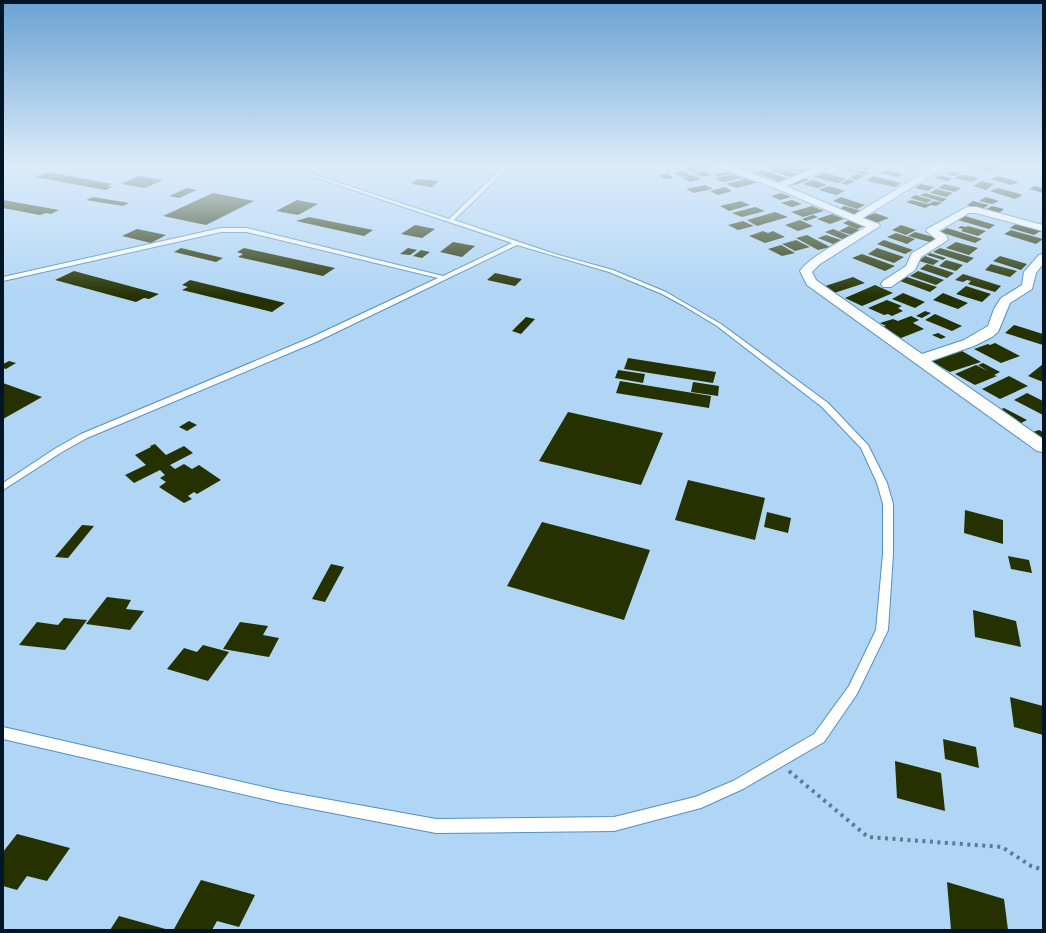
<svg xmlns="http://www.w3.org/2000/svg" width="1046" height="933" font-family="Lato,sans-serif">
<rect width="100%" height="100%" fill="#b1d5f4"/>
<!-- building -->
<path fill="#253200" d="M698 165H709L713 167 691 172 682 169Z
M781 165H793L809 170 801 173 778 166Z
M838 165H842L855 169 850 171 834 167Z
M846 165H860L871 168 868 169 870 170 867 171Z
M901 165H916L920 166 913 169Z
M965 165H984L997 168 991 172Z
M774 166 800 174 791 177 765 169Z
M856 169 869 173 865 175 852 171Z
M763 170 789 179 780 182 754 172Z
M885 170 903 174 898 177 880 173Z
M683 171 692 175 682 177 674 173Z
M703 171 712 175 703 177 693 173Z
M730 171 734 173 718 177 714 175Z
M953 171 961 173 954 176 946 174Z
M48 172 112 184 107 186 112 187 105 190 35 177Z
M823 172 846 179 838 183 814 177Z
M668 174 674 178 664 179 658 175Z
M733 174 742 178 724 182 715 179Z
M857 174 864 176 857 180 850 178Z
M693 175 701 179 690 182 682 178Z
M940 175 952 179 947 181 934 178Z
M960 175H965L979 178 972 182 954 178Z
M139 176 163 180 145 188 121 184Z
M873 176 901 183 895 187 867 181Z
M998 176 1019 182 1011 185 991 179Z
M802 177 809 180 795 185 787 183Z
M748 178 759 182 737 188 726 184Z
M418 179 439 181 432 187 411 184Z
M849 179 855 181 847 185 841 183Z
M813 180 827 185 817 188 803 184Z
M981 181 994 184 986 190 973 186Z
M921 184 934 187 928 191 915 188Z
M944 184 961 188 955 192 938 188Z
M705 185 713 189 694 193 686 189Z
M829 186 845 191 836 195 819 190Z
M1035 186 1043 188V193L1029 189Z
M725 187 732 191 718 195 710 191Z
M187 188 197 190 179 198 169 196Z
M998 188 1023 195 1015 199 990 191Z
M936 189 953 193 946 197 930 193Z
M213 193 254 201 206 225 163 216Z
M781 193 791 197 780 200 771 196Z
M925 193 947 199 942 202 920 195Z
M915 195 932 200 927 203 910 198Z
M93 197 129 203 123 206 86 200Z
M841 197 865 205 857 209 833 201Z
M986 197 999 201 992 204 979 201Z
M3 200 59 210 51 214 46 213 40 215 3 208Z
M297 200 318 204 298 215 276 211Z
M792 200 802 204 792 207 781 203Z
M911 200 928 204 934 201 942 203 936 206 931 205 925 208 906 202Z
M741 201 750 205 729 211 720 206Z
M973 201 989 205 982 209 967 205Z
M812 206 824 211 803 217 791 212Z
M844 206 862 211 856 215 838 210Z
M992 206 1004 209 998 214 985 210Z
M755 207 765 211 742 217 732 213Z
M775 212 788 217 757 226 747 220Z
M875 213 889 218 876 223 862 218Z
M832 214 844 219 830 224 817 219Z
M813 215 818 217 806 221 802 219Z
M965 216 995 225 989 229 958 220Z
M309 217 373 230 364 236 296 221Z
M852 219 867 225 857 229 843 223Z
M800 220 813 226 798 231 785 225Z
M743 221 754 226 738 230 728 225Z
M1016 224 1041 231 1034 235 1010 228Z
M415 225 435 229 422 238 401 234Z
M901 225 916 230 906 235 892 230Z
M849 226 861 231 852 235 839 231Z
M961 226 966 227 968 226 986 231 978 236 961 231 963 229 958 228Z
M947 228 982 239 975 243 940 232Z
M137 229 166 235 151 243 122 236Z
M833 229 850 236 842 239 825 232Z
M1011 230 1043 239 1036 244 1004 234Z
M763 231 768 233 773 231 785 237 765 243 749 236Z
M915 232 937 238 930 242 908 236Z
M896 233 915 239 907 244 887 237Z
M807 235 830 247 818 250 796 238Z
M826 235 841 240 833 244 818 238Z
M796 240 810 247 795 251 782 244Z
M884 240 913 250 905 254 877 244Z
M453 242 475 246 462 257 440 252Z
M956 242 978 248 969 255 946 248Z
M781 245 795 253 782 256 768 249Z
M181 248 223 258 216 262 174 252Z
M244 248 335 268 323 276 238 257 243 254 237 252Z
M408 248 417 250 410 255 400 254Z
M877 248 904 257 894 263 868 254Z
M940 248 974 258 967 263 933 252Z
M421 250 430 252 422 258 413 256Z
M930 253 946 258 943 260 927 255Z
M862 254 895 266 885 271 852 258Z
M925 256 939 261 933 265 919 261Z
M1000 256 1027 264 1021 270 993 261Z
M946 260 963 265 956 271 939 266Z
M927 264 954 273 947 278 920 269Z
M991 264 1017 271 1010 277 985 270Z
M74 271 159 294 149 299 144 298 136 302 55 280Z
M918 271 944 280 936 285 910 276Z
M495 273 522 279 515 286 487 280Z
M963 274 976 278 1001 286 995 292 968 284 971 281 967 280 963 282 955 280Z
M853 277 865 283 834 293 822 287Z
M907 277 937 287 930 292 900 281Z
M190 280 285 303 272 312 182 290 188 287 182 285Z
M875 285 893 293 862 306 845 298Z
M966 286 991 294 982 302 956 294Z
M903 293 925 302 915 308 892 299Z
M943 293 968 303 958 309 933 300Z
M887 300 902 306 898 308 903 311 892 316 888 314 884 315 868 308Z
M925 311 931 313 922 318 916 316Z
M935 314 962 326 952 331 925 320Z
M911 316 919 320 913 323 924 329 901 338 882 327 886 326 880 323 893 319 898 321Z
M526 317 535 319 521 334 512 331Z
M1014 325 1043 334V345L1005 333Z
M938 333 946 337 941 339 932 335Z
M995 343 1020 356 1001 363 974 349 988 344 990 345Z
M962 351 981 362 950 372 931 361Z
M628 358 716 372 713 383 624 369Z
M9 361 16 363 6 369 3 368V364Z
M983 363 1000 372 994 375 997 376 975 385 955 374 976 365 988 371 978 365Z
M1043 364V382L1028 376Z
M618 370 645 374 643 383 615 378Z
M1009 376 1028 386 1000 399 982 389Z
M620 381 711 396 709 408 616 393Z
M693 382 719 386 718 396 691 392Z
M3 383 42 397 3 419Z
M1027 393 1043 401V415L1014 400Z
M1004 408 1027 420 1019 424 1011 420 1013 417 999 410Z
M568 412 663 433 641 485 539 461Z
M189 421 197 425 187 431 179 427Z
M1039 430 1043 432V438L1033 432Z
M155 444 166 455 184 446 193 453 170 465 175 469 184 464 192 469 199 465 221 480 197 494 194 492 188 496 192 499 184 503 159 487 166 482 160 478 165 475 160 470 134 483 125 475 146 465 135 455 151 447 150 446Z
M688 480 765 498 755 540 675 520Z
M965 510 1003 520V544L964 533Z
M767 512 791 518 788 533 764 527Z
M542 522 650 550 624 620 507 586Z
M82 525 94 526 68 558 55 557Z
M1008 556 1029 560 1032 573 1011 569Z
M331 564 344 567 325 602 312 599Z
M107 597 131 600 126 609 144 611 130 630 86 624Z
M973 610 1016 621 1021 647 975 637Z
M64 618 87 620 65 650 19 645 37 622 58 625Z
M240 622 268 626 263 635 279 638 269 657 223 649Z
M203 645 229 652 208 681 167 669 184 648 197 652Z
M1010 697 1043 706V735L1014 727Z
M943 739 976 747 979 768 945 759Z
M895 761 941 773 945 811 897 798Z
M17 834 70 848 47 881 27 876 17 890 3 886V852Z
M201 880 255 895 239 927 217 921 212 930 174 929Z
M947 882 1004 899 1008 930H951Z
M119 916 169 930H110Z"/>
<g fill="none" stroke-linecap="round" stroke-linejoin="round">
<defs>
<path id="service" d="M278 165H285L449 219 505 165H509V167L454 220 555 254 613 270 666 292 721 324 828 403 868 445 887 483 893 504V554L888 630 857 694 824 742 743 789 701 808 614 831 436 833 281 803 3 739V727L281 791 436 819 614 817 695 797 733 781 814 734 849 686 876 630 883 554V504L877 483 861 448 822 407 717 326 684 306 662 294 609 272 517 245 316 342 87 438 62 452 3 490V483L56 448 81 434 310 338 438 278 247 232H221L3 281V277L221 228H247L443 276 512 243Z"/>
<path id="minor" d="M715 165H728L778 183 822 165H834L786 186 854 215 936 165H947L863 218 879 224 880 226 820 264 812 272 816 280 922 354 964 340 988 326 994 309 1001 298 1022 285 1024 272 1039 255 1043 254V264L1036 273 1032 289 1010 303 998 332 992 337 974 346 931 361 1043 439V452L1037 451 807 285 800 271C811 255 849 237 866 227L775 188 716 167Z
M967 207H976L1043 225V231L976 213H969L939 231 946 235 948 240 921 257 915 270 891 287H883L881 284 883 281 906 266 912 253 936 239 926 231 927 229Z"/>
</defs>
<!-- service casing -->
<use href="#service" stroke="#5390c0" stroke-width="2"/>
<!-- minor casing -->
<use href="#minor" stroke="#5390c0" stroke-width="2"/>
<!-- path -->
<path stroke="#5d7a92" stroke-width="4" stroke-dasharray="3 4.5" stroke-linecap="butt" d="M789 771 868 837 1002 847 1031 866 1043 870"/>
<!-- service -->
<use href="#service" fill="#fff" fill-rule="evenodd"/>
<!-- minor -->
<use href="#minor" fill="#fff" fill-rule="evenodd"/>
</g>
<!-- sky -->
<linearGradient id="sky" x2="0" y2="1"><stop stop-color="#69a1d2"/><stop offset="0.56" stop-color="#dcecfa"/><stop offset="1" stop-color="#dcecfa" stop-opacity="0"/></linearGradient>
<rect width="1046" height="296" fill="url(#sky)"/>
<!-- border -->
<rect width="1046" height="933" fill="none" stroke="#001526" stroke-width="8"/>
</svg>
